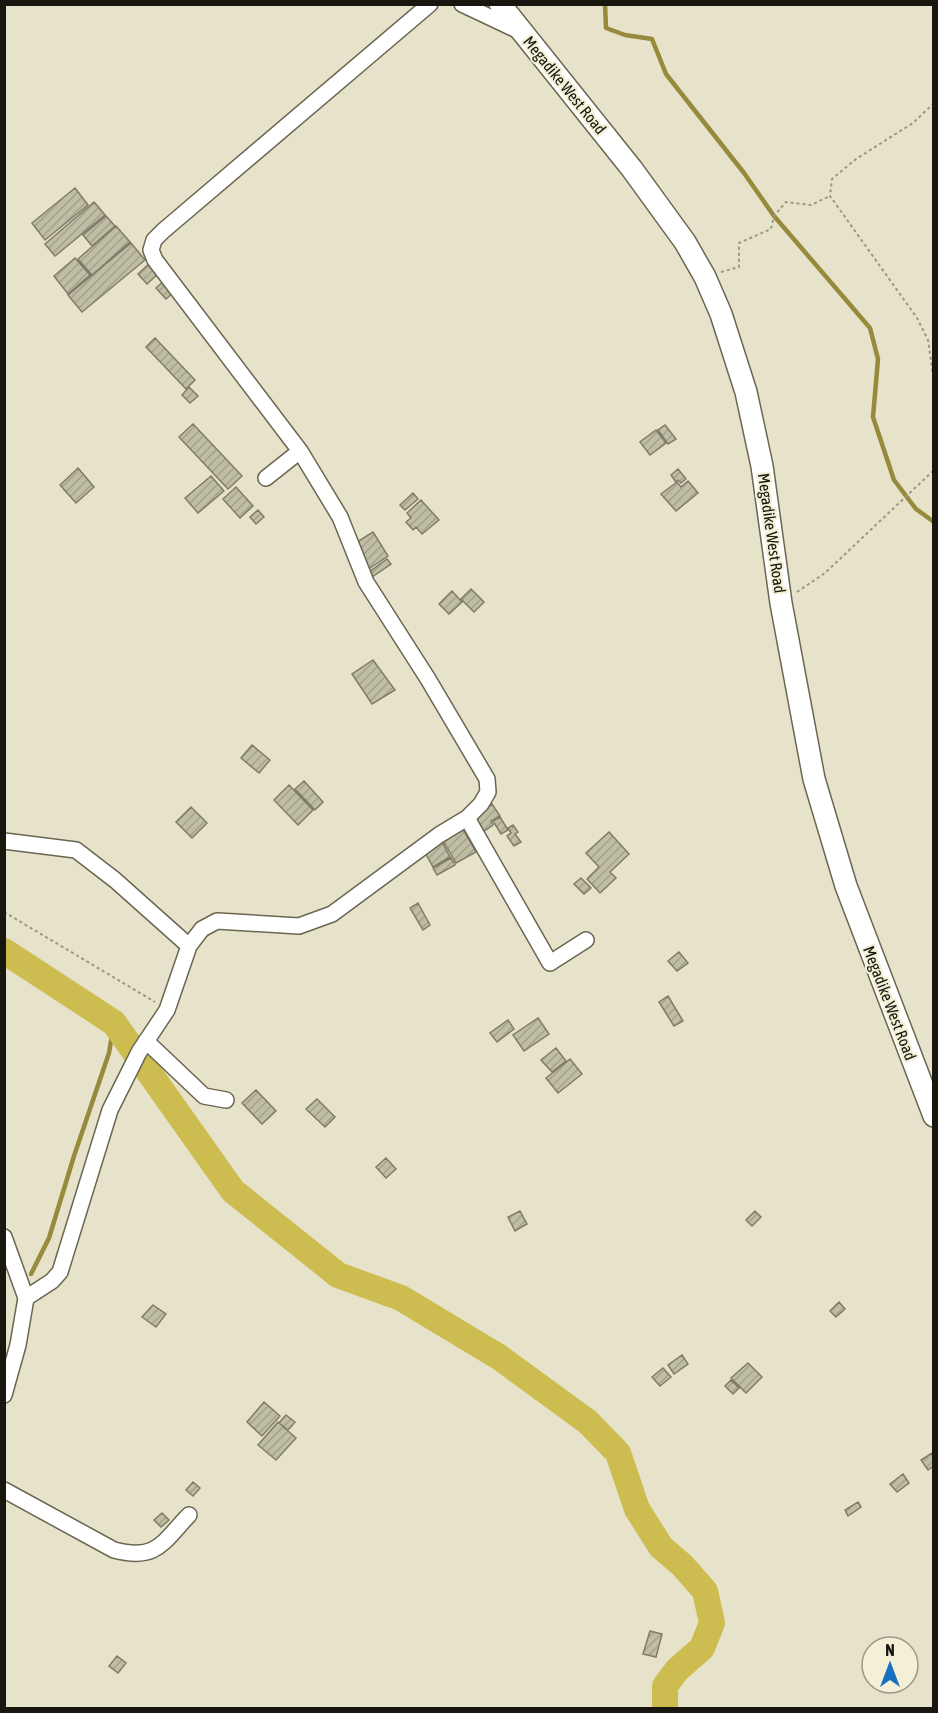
<svg xmlns="http://www.w3.org/2000/svg" width="938" height="1713" font-family="'Asap Condensed',sans-serif">
<defs>
<pattern id="building-hatch" width="6" height="6" patternUnits="userSpaceOnUse" patternTransform="scale(1.5)"><rect width="6" height="6" fill="#c0bda5"/><path d="M-1 1l2-2M0 6l6-6M5 7l2-2" fill="none" stroke="#a4a28d"/></pattern>
</defs>
<rect width="100%" height="100%" fill="#e6e3ca"/>
<g fill="none" stroke-linecap="round" stroke-linejoin="round">
<!-- stream -->
<path stroke="#978a3c" stroke-width="4.5" d="M605 4 606 28 625 35 652 39 666 74 744 173 774 216 870 328 878 359 873 417 894 480 916 509 934 522
M31 1274 49 1238 74 1156 109 1053 114 1023"/>
<!-- river -->
<path stroke="#cdbc50" stroke-width="26" d="M4 951 114 1023 233 1191 338 1275 401 1298 499 1357 588 1422 618 1453 637 1509 661 1547 682 1565 705 1591 712 1623 702 1648 677 1670 665 1686V1708"/>
</g>
<!-- building -->
<path fill="url(#building-hatch)" stroke="#807c66" stroke-width="1.5" d="M75 188 88 205 45 240 32 223Z
M94 202 105 215 55 256 45 244Z
M106 216 115 226 92 246 83 235Z
M116 226 130 242 92 275 78 259Z
M131 243 145 260 82 312 68 295Z
M75 258 90 275 68 294 54 276Z
M151 262 160 272 147 284 138 274Z
M165 280 175 291 166 299 156 288Z
M155 338 195 380 186 389 146 347Z
M189 387 198 396 190 403 182 395Z
M193 424 242 476 228 489 179 437Z
M665 425 676 439 668 444 658 430Z
M656 430 666 443 650 455 640 442Z
M78 468 94 487 76 503 60 485Z
M678 469 686 479 681 483 678 480 676 482 671 475Z
M211 476 224 491 198 513 185 498Z
M688 481 698 493 676 511 661 494 677 482 681 487Z
M236 487 253 506 240 518 223 499Z
M413 493 418 499 405 510 400 505Z
M421 500 439 520 422 534 416 527 413 530 406 522 411 518 407 513Z
M258 510 264 517 256 524 250 517Z
M373 532 388 556 367 570 352 545Z
M387 559 391 564 372 577 369 572Z
M471 589 484 602 474 612 461 599Z
M452 591 462 602 449 614 439 604Z
M373 660 395 690 372 704 352 674Z
M252 745 270 760 259 773 241 758Z
M304 781 323 802 315 810 295 789Z
M289 785 313 810 298 825 274 800Z
M492 804 500 816 491 821 493 825 483 832 473 816Z
M191 807 207 823 192 838 176 822Z
M500 817 508 830 501 834 493 821Z
M513 825 518 832 515 834 521 842 514 846 507 836 511 833 508 828Z
M461 826 476 852 456 863 441 837Z
M609 832 629 854 610 872 616 878 600 893 587 879 599 867 586 853Z
M441 840 450 857 433 867 423 849Z
M451 858 455 865 437 875 433 868Z
M581 878 591 888 584 894 574 884Z
M418 903 430 925 423 930 410 908Z
M679 952 688 963 677 971 668 961Z
M668 996 683 1021 674 1026 659 1002Z
M538 1018 549 1034 524 1051 513 1035Z
M508 1020 514 1029 497 1042 490 1033Z
M556 1048 566 1061 552 1072 541 1060Z
M570 1059 582 1074 558 1093 546 1078Z
M256 1090 276 1111 262 1124 242 1103Z
M317 1099 335 1117 325 1127 306 1109Z
M386 1158 396 1169 386 1178 376 1167Z
M520 1211 527 1224 515 1231 508 1217Z
M755 1211 761 1217 752 1226 746 1220Z
M839 1302 845 1309 836 1317 830 1311Z
M153 1305 166 1314 156 1327 142 1317Z
M682 1355 688 1364 674 1374 668 1365Z
M748 1363 762 1377 746 1393 731 1378Z
M663 1368 671 1377 660 1386 652 1377Z
M731 1380 739 1388 733 1394 725 1386Z
M264 1402 280 1416 262 1436 247 1422Z
M286 1415 295 1422 288 1430 279 1423Z
M278 1422 296 1438 276 1460 258 1445Z
M932 1453 934 1466 928 1470 921 1460Z
M903 1474 909 1483 897 1492 890 1484Z
M193 1482 200 1488 193 1496 186 1490Z
M858 1502 861 1507 848 1516 845 1510Z
M162 1513 169 1520 161 1527 154 1520Z
M650 1631 662 1634 656 1657 643 1654Z
M117 1656 126 1663 118 1673 109 1666Z"/>
<g fill="none" stroke-linecap="round" stroke-linejoin="round">
<defs>
<path id="street" d="M462 4 519 31
M300 451 155 260 151 250 154 240 163 231 430 4
M467 818 550 963 586 940
M4 841 76 850 115 880 189 946
M146 1041 204 1096 226 1100
M4 1237 26 1298 18 1345 4 1395
M26 1298 52 1281 60 1272 110 1110 139 1052 167 1010 189 946 202 929 217 921 299 926 332 914 439 835 467 818 481 804 488 792 487 779 428 679 366 582 340 517 300 451 266 478
M4 1490 114 1550C157 1561 162 1543 189 1515"/>
<path id="secondary" d="M500 4 632 169 685 242 705 277 721 314 746 392 762 466 781 603 814 779 846 886 934 1116"/>
</defs>
<!-- street casing -->
<use href="#street" stroke="#6a6651" stroke-width="18"/>
<!-- secondary casing -->
<use href="#secondary" stroke="#6a6651" stroke-width="24"/>
<!-- path -->
<path stroke="#9a9784" stroke-width="2" stroke-dasharray="3 3" stroke-linecap="butt" d="M934 103 913 123 856 159 832 179 830 196 917 318 928 340 934 382
M721 272 739 267V243L771 229 774 216 786 202 811 205 830 196
M797 592 825 573 934 470
M4 912 155 1002"/>
<!-- street -->
<use href="#street" stroke="#fff" stroke-width="15"/>
<!-- secondary -->
<use href="#secondary" stroke="#fff" stroke-width="21"/>
</g>
<g text-anchor="middle" dominant-baseline="central" stroke-width="4.5" stroke-linejoin="round" paint-order="stroke">
<!-- street labels -->
<g font-size="16" fill="#18160e" stroke="#f3f0d7">
<text transform="translate(565 85) rotate(51)">Megadike West Road</text>
<text transform="translate(772 533) rotate(82)">Megadike West Road</text>
<text transform="translate(890 1003) rotate(69)">Megadike West Road</text>
</g>
</g>
<!-- border -->
<rect width="938" height="1713" fill="none" stroke="#18160e" stroke-width="12"/>
<!-- north arrow -->
<g transform="translate(890 1665)"><circle r="28" fill="#f3f0d7" stroke="#9b9987" stroke-width="1.5"/>
<path d="M0-4.5L10 22L0 15L-10 22Z" fill="#1771be"/>
<text y="-9" font-size="16" font-weight="bold" text-anchor="middle" fill="#18160e">N</text>
</g>
</svg>
